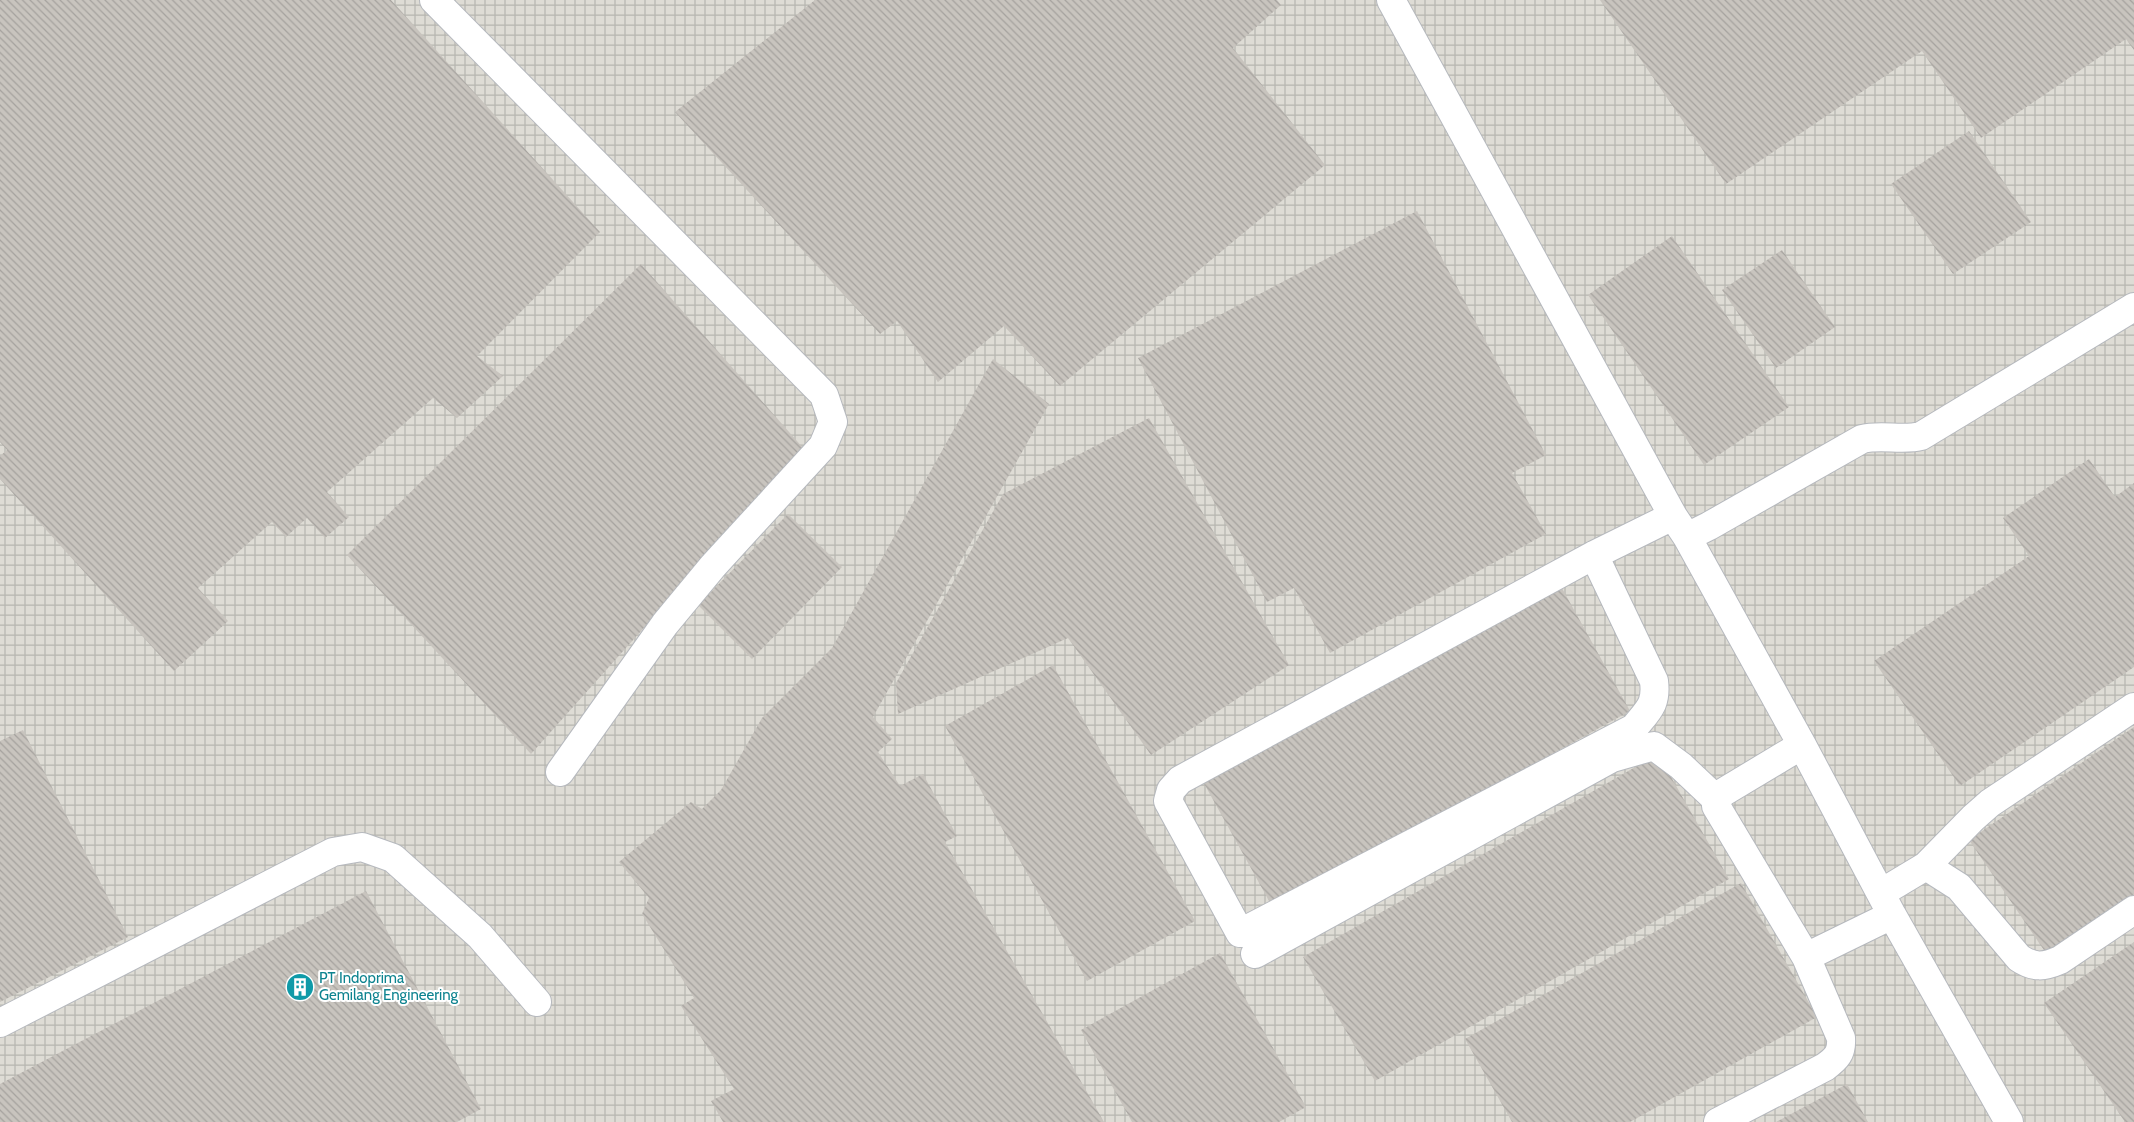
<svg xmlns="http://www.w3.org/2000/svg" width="2134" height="1122" font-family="Cabin,sans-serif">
<defs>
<pattern id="industrial-grid" width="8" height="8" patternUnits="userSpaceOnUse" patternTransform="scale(1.25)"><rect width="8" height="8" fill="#dedcd5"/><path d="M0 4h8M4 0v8" fill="none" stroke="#b7b6b0"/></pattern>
<pattern id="building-back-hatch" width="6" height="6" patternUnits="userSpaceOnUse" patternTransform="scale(1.25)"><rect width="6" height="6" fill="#c8c4be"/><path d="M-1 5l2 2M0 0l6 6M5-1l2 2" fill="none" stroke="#a5a29e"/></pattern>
</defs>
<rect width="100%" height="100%" fill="#eeebe1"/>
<!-- industrial -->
<path fill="url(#industrial-grid)" d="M0 0H2134V1122H0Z"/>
<!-- building -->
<path fill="url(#building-back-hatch)" d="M0 0H391L600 232 477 356 503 376 457 418 433 398 327 492 349 517 325 538 307 518 286 537 272 522 198 588 228 621 174 671 0 479V456L7 450 0 442Z
M815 0H1277L1281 5 1233 48 1325 165 1060 386 1004 326 938 382 897 321 880 334 675 112Z
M1600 0H2134V50L2126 39 1981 138 1922 51 1726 184Z
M1969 131 2031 222 1953 274 1891 184Z
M1417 211 1546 455 1512 473 1546 534 1330 653 1294 588 1267 602 1138 358Z
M1672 236 1789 407 1704 465 1588 295Z
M1782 250 1835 327 1776 368 1722 290Z
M641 264 804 449 531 754 347 555Z
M993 359 1049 404 873 717 892 739 878 752 900 786 923 774 957 836 945 842 1104 1122H723L711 1101 734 1089 681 1006 694 998 642 914 649 898 619 862 691 802 702 809 721 790 762 718 832 648Z
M1149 418 1289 665 1151 755 1068 638 898 714 896 683 1003 494Z
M2089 459 2115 497 2134 483V667L1960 786 1874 661 2029 556 2003 518Z
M788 514 842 567 752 659 698 605Z
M1558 581 1630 711 1273 908 1201 778Z
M1053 665 1195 921 1087 981 945 726Z
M2134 727V894L2046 953 1969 840Z
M23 730 128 937 0 1002V741Z
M1658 754 1729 879 1375 1081 1303 957Z
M1741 883 1817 1017 1630 1122H1512L1465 1039Z
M366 891 481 1109 457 1122H0V1084Z
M2134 942V1122H2125L2044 1003Z
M1220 953 1306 1107 1279 1122H1132L1081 1030Z
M1847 1084 1868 1122H1776Z"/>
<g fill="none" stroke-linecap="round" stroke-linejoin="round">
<defs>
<path id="minor" d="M434 0 824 395 833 422 823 446 713 566 665 624 560 772
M1391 0 1673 516 1687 537 1802 745 1892 915 2009 1122
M1687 537 1709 526 1862 439C1882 434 1902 441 1921 436L2134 307
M1594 555 1654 681C1657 705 1648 710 1634 728L1240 933 1168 801 1171 790 1180 780 1594 555 1673 516
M1926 866 1959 887 2019 958C2034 968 2044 967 2060 960L2134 910
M1881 893 1926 866 1973 818 1990 803 2134 707
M1255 954 1612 758 1654 746 1681 766 1717 800
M1806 957 1892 915
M0 1023 333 852 362 847 393 858 480 936 537 1002
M1718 1122 1825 1067C1837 1058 1842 1053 1841 1038L1806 957 1716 806 1717 800 1722 793 1802 745"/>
</defs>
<!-- minor casing -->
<use href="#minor" stroke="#b6b9be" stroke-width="30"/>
<!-- minor -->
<use href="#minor" stroke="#fff" stroke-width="28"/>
</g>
<!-- icons -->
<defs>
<symbol id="building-disc" viewBox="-11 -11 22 22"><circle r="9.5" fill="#0f9aa8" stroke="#fff"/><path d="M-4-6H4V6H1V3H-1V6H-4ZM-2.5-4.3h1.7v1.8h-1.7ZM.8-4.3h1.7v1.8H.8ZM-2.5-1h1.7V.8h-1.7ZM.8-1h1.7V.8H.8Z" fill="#fff"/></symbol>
</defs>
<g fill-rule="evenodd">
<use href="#building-disc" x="284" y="971" width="32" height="32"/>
</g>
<g text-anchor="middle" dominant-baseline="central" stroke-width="4" stroke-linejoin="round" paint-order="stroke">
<!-- culture labels -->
<g font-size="15" fill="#0d838f" stroke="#fff" text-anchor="start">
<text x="319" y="978">PT Indoprima<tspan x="319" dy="17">Gemilang Engineering</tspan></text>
</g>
</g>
</svg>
